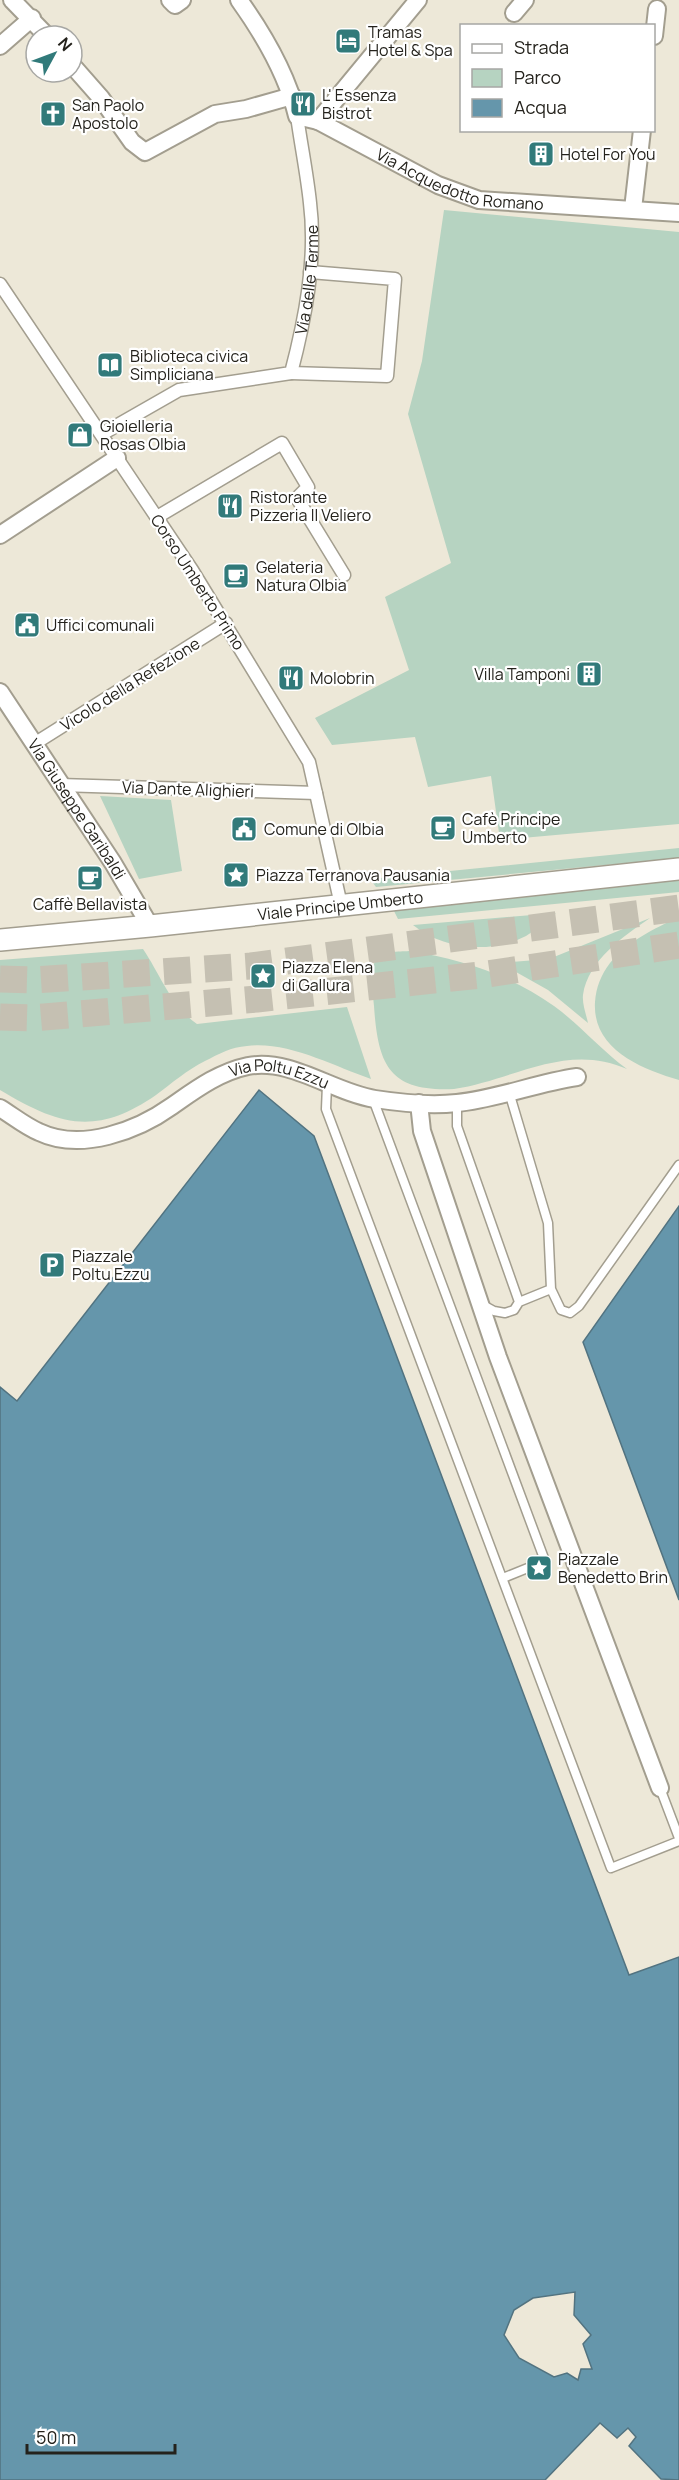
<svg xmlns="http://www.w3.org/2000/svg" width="679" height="2480" font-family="Manrope,sans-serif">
<rect width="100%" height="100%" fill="#ede8d8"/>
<!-- green -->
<path fill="#b6d3c1" d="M444 210 679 232V824L500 840 491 776 428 787 415 737 332 745 315 718 409 670 385 597 451 563 408 414 422 361Z
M100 796 171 800 182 871 139 879Z
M679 848V858L376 887 370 879Z
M679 878V892L398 919 392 907Z
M556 913C546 920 536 930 526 936 490 954 444 950 413 925Z
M679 917V1080C641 1069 592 1049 595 1002 596 987 601 975 610 963 627 942 655 928 679 917Z
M650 918C624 936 588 960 583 995 582 1003 586 1014 588 1023L548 990 500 963 549 959Z
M143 949C160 974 171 1006 197 1024L347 1007 371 1079C333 1066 288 1041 247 1046 231 1047 219 1054 205 1061 187 1070 172 1083 156 1095 95 1137 59 1125 0 1090V960Z
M409 951C462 959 510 975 554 1006 580 1025 601 1050 627 1069 566 1042 514 1080 454 1089 389 1092 378 1065 374 1006 373 992 368 972 376 960 382 950 399 952 409 951Z"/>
<!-- water -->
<path fill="#6596ab" stroke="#527380" stroke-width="1.5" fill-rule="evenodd" d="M259 1090 314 1136 629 1975 679 1957V2480L661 2479 629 2446 636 2437 628 2428 617 2438 600 2423 545 2480H0V1387L17 1401ZM575 2292 574 2315 591 2335 583 2344 592 2369H581L578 2380 567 2373 554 2377 519 2358 504 2335 514 2310 533 2298Z
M679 1206V1600L583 1342Z"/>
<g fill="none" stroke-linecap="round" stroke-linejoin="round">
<!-- primary-tunnel -->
<path stroke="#c5c0b2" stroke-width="27" stroke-dasharray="27 14" stroke-linecap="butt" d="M0 979 34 980 251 966 679 908
M0 1017 32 1018 257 999 481 975 679 945"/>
<defs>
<path id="service" d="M327 1085 326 1109 611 1868 679 1841
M509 1092 548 1223 551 1289 561 1310 570 1313 579 1306 679 1165
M373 1099 545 1561 503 1578
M457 1103V1126L519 1302
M483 1305 494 1311 505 1313 514 1310 519 1302 551 1289
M660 1788 679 1838"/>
<g id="pedestrian">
<path d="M0 284 192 570 309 762 341 905"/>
<path d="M291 373 387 376 395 279 310 272"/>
<path id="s1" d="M102 434 179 390 291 373C305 320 317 259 310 203 307 174 301 145 297 116"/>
<path d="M157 517 282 443 308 487 297 498 344 575"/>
<path d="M34 744 226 623"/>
<path d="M60 785 316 793"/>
</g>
<g id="minor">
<path d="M12 0 47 36"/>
<path d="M170 0 175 5 182 0"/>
<path id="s2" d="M239 0C264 35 287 74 297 116L318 121 438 185 479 200 679 213"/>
<path d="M514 13 525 0"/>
<path d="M654 36 657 9"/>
<path d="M0 46 32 18"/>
<path d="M72 65 101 98 132 142 145 152 215 114 246 109 292 96"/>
<path d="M318 121 418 0"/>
<path d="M633 209 642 130"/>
<path d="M0 535 117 458"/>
<path id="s3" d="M0 692 113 863 150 926"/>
<path d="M419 1103 422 1131 498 1357 660 1788"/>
<path id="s4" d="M0 1108C13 1116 25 1126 39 1132 81 1152 137 1131 172 1106 195 1090 219 1072 248 1066 292 1058 332 1092 375 1099 401 1103 430 1106 457 1103 497 1099 536 1083 577 1077"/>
</g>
<g id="tertiary">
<path id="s5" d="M0 940 150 926 679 869"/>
</g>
</defs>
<!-- service casing -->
<use href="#service" stroke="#a39e8f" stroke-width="11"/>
<!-- pedestrian casing -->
<use href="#pedestrian" stroke="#a39e8f" stroke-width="15"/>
<!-- minor casing -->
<use href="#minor" stroke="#a39e8f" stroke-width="20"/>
<!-- tertiary casing -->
<use href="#tertiary" stroke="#a39e8f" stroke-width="24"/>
<!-- service -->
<use href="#service" stroke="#fff" stroke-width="8"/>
<!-- pedestrian -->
<use href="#pedestrian" stroke="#fff" stroke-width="12"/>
<!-- minor -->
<use href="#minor" stroke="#fff" stroke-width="16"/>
<!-- tertiary -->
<use href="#tertiary" stroke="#fff" stroke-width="21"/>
</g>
<!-- icons -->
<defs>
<symbol id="hotel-square" viewBox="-11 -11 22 22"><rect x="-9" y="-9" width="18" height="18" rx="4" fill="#317a7a" stroke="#fff"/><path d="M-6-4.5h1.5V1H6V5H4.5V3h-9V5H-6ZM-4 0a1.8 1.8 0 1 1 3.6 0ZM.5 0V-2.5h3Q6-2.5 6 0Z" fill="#fff"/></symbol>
<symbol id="restaurant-square" viewBox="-11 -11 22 22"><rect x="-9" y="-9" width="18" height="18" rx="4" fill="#317a7a" stroke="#fff"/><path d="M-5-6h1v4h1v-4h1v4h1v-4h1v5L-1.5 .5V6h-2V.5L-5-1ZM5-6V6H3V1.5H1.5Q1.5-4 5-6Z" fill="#fff"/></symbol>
<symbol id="church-square" viewBox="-11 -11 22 22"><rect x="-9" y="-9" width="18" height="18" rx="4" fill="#317a7a" stroke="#fff"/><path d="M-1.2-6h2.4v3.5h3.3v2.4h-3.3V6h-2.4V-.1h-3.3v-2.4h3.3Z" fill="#fff"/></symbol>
<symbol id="building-square" viewBox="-11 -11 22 22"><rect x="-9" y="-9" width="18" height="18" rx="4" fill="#317a7a" stroke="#fff"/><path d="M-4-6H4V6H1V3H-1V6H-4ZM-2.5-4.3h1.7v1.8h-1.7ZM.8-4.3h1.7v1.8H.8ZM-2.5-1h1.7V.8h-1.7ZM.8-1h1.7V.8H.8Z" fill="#fff"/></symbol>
<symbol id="library-square" viewBox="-11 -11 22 22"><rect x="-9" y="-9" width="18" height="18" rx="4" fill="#317a7a" stroke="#fff"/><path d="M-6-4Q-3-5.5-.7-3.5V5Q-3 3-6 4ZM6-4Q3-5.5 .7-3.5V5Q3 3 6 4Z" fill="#fff"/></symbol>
<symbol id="shop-square" viewBox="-11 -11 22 22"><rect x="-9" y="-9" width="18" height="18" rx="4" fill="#317a7a" stroke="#fff"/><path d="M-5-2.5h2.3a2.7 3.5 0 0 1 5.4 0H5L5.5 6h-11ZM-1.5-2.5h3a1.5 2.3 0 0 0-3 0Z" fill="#fff"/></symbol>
<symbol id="cafe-square" viewBox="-11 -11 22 22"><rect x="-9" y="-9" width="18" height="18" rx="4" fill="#317a7a" stroke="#fff"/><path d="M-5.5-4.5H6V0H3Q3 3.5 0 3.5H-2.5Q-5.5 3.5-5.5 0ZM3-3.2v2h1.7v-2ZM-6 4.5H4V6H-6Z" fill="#fff"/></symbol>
<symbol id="civic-square" viewBox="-11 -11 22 22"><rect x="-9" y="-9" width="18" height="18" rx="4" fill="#317a7a" stroke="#fff"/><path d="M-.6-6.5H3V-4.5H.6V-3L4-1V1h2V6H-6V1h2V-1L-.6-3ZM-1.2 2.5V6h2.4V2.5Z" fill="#fff"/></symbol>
<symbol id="sight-square" viewBox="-11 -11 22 22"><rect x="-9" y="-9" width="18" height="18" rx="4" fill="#317a7a" stroke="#fff"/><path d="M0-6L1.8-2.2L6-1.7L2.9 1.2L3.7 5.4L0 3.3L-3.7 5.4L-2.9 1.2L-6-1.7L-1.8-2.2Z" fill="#fff"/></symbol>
<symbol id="parking-square" viewBox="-11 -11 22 22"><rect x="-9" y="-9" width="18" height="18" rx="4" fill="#317a7a" stroke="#fff"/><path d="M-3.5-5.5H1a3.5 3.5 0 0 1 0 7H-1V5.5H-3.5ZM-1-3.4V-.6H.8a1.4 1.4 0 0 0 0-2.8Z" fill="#fff"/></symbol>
</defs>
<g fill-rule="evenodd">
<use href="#hotel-square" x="333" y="26" width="30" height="30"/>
<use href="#restaurant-square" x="288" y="89" width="30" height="30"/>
<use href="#church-square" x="38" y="99" width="30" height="30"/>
<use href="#building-square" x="526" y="139" width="30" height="30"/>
<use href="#library-square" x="95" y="350" width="30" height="30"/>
<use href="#shop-square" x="65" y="420" width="30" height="30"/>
<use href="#restaurant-square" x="215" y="491" width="30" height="30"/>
<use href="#cafe-square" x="221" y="561" width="30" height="30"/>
<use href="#civic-square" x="12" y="610" width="30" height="30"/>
<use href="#building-square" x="574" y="659" width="30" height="30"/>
<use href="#restaurant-square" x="276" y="663" width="30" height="30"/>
<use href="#cafe-square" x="428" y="813" width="30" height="30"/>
<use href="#civic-square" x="229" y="814" width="30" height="30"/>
<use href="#sight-square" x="221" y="860" width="30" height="30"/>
<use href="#cafe-square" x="75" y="863" width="30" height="30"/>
<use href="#sight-square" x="248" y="961" width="30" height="30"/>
<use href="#parking-square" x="37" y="1250" width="30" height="30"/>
<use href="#sight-square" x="524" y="1553" width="30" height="30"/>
</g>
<g text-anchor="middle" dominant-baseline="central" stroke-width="4.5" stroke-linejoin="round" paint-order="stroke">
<!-- poi labels -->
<g font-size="16" fill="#24221c" stroke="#fff" text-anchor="start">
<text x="368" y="32">Tramas<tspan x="368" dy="18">Hotel &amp; Spa</tspan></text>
<text x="322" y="95">L' Essenza<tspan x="322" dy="18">Bistrot</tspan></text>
<text x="72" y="105">San Paolo<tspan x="72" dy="18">Apostolo</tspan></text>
<text x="560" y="154">Hotel For You</text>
<text x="130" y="356">Biblioteca civica<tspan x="130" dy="18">Simpliciana</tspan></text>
<text x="100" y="426">Gioielleria<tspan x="100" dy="18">Rosas Olbia</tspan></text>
<text x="250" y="497">Ristorante<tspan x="250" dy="18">Pizzeria Il Veliero</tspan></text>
<text x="256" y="567">Gelateria<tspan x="256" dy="18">Natura Olbia</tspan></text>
<text x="46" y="625">Uffici comunali</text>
<text x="570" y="674" text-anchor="end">Villa Tamponi</text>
<text x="310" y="678">Molobrin</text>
<text x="462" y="819">Cafè Principe<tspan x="462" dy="18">Umberto</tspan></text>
<text x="264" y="829">Comune di Olbia</text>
<text x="256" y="875">Piazza Terranova Pausania</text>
<text x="90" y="904" text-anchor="middle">Caffè Bellavista</text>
<text x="282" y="967">Piazza Elena<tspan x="282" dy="18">di Gallura</tspan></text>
<text x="72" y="1256">Piazzale<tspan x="72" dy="18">Poltu Ezzu</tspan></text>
<text x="558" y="1559">Piazzale<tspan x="558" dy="18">Benedetto Brin</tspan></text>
</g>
<!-- street labels -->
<g font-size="16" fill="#24221c" stroke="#fff">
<text stroke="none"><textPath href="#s2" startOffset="308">Via Acquedotto Romano</textPath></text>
<text stroke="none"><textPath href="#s1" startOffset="297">Via delle Terme</textPath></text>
<text transform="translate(198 582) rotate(57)">Corso Umberto Primo</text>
<text transform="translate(130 684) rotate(-32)">Vicolo della Refezione</text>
<text transform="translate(188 789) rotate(2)">Via Dante Alighieri</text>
<text stroke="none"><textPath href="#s3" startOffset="140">Via Giuseppe Garibaldi</textPath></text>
<text stroke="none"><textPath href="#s5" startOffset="342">Viale Principe Umberto</textPath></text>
<text stroke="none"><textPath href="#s4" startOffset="306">Via Poltu Ezzu</textPath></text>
</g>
</g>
<!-- legend -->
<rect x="460" y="24" width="195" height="108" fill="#ffffff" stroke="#a7a7a4" stroke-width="1.5"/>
<rect x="472" y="44" width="30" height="9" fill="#ffffff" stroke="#a7a7a4" stroke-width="1.5"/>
<text x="514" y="54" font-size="18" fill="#24221c">Strada</text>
<rect x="472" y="69" width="30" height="18" fill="#b6d3c1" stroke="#a7a7a4" stroke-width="1.5"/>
<text x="514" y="84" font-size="18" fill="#24221c">Parco</text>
<rect x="472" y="99" width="30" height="18" fill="#6596ab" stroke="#a7a7a4" stroke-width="1.5"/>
<text x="514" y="114" font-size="18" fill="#24221c">Acqua</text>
<!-- north arrow -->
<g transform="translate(54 54) rotate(49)"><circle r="28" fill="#ffffff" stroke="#a7a7a4" stroke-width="1.5"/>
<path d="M0-4.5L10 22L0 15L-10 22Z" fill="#317a7a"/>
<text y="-9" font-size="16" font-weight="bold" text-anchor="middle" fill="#24221c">N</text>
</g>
<!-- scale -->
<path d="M27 2444v9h148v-9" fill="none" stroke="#24221c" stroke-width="3"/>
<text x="36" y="2444" font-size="18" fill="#24221c" stroke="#ffffff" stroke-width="4.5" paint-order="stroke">50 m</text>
</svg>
